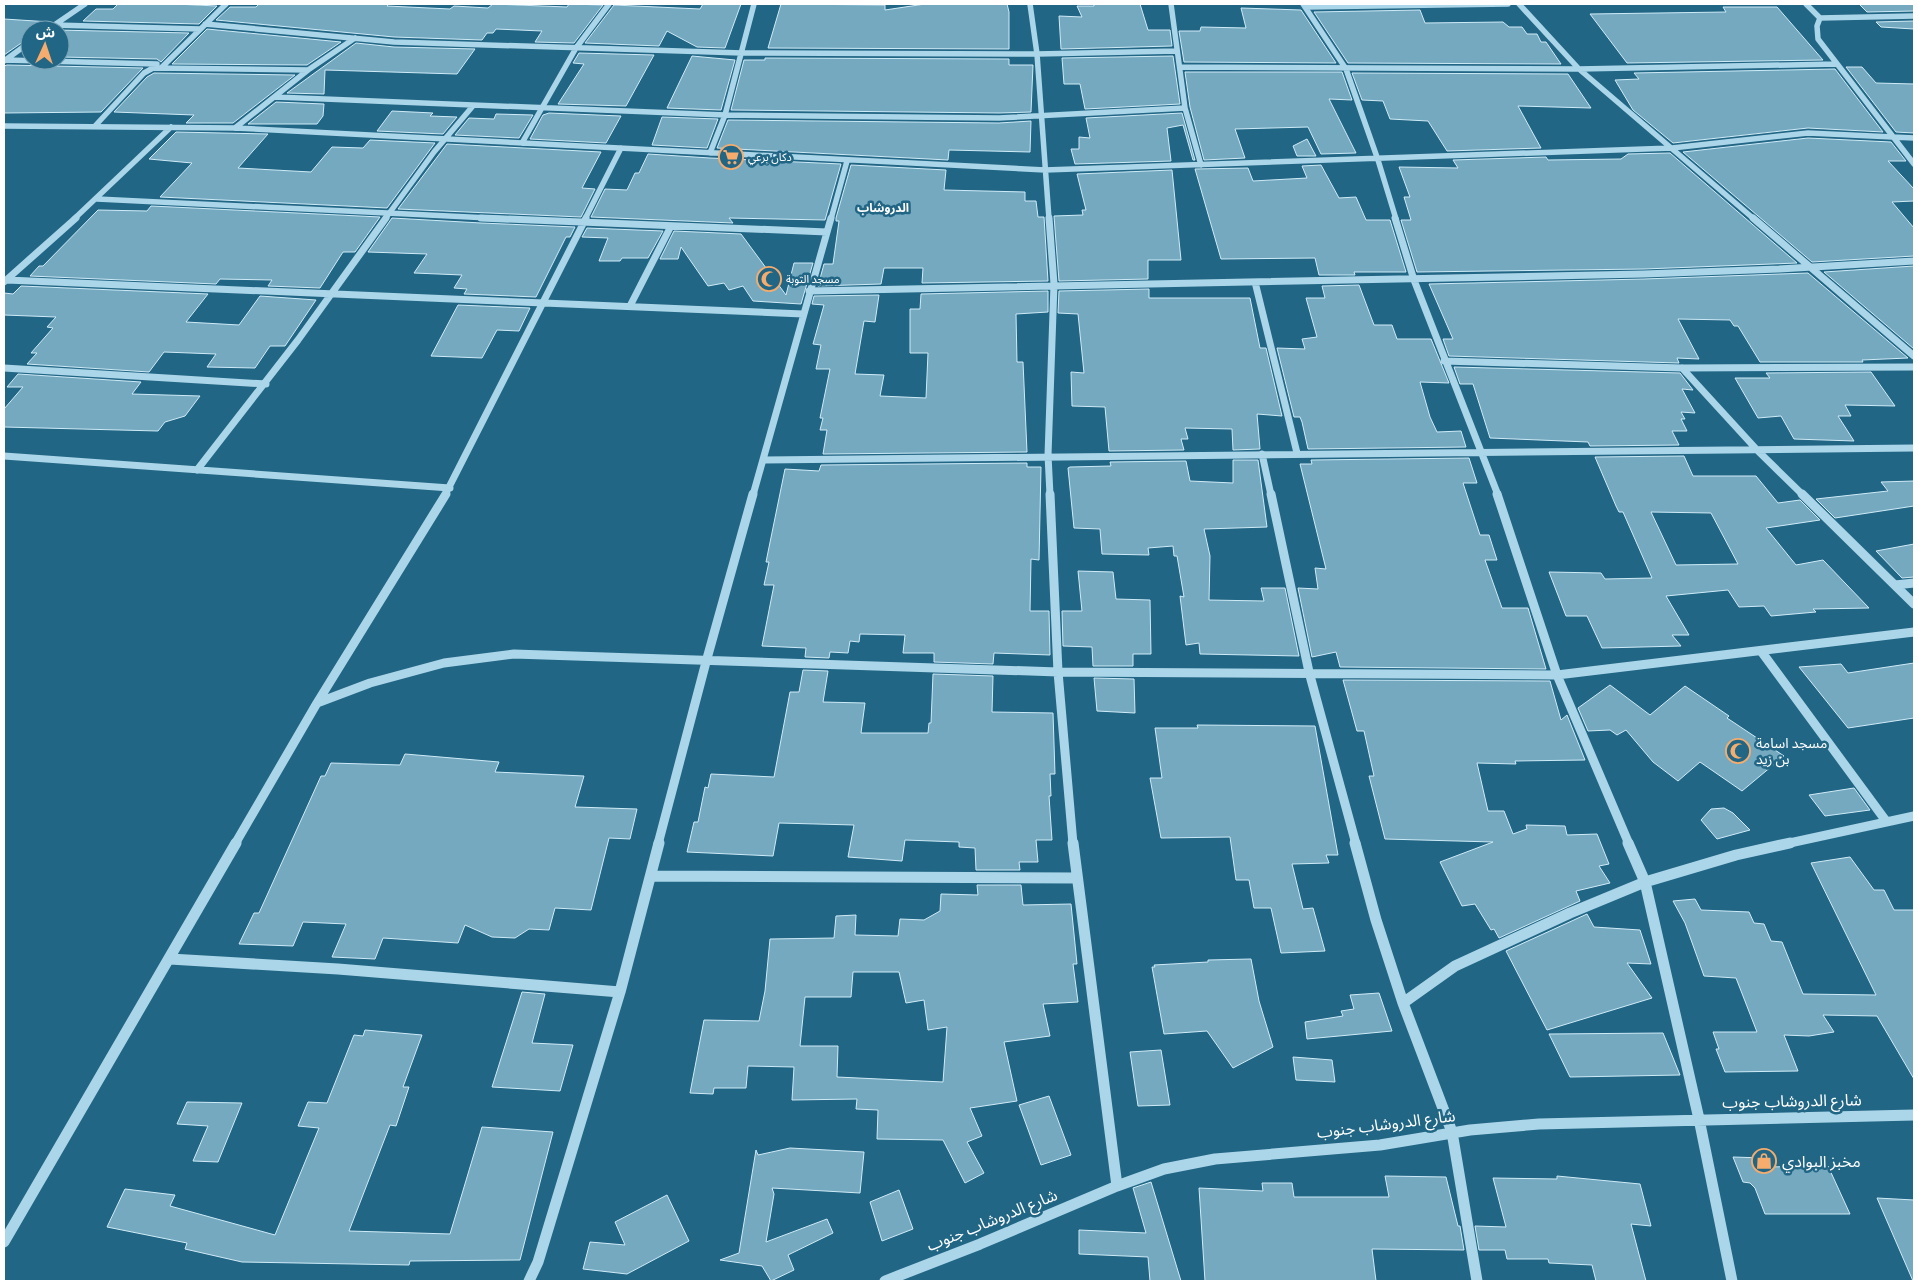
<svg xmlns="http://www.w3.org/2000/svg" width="1918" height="1285" font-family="'Roboto Condensed','Noto Sans Arabic',sans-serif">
<rect width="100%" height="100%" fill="#226685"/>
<!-- building -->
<path fill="#74a9c0" stroke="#cfebf7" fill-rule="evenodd" d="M118 4H175L217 6 199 24 83 21 96 9H113Z
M259 4H389L387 6 450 9 454 6 488 8 493 4 567 7 569 4 603 5 574 43 535 42 542 31 496 29 493 33H487L482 40 394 37 216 20 230 7H256Z
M703 4H741L725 48 697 47 667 31 659 46 585 43 614 5 700 9Z
M781 4 885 5V10L925 4H1007L1009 12V49L768 48Z
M1094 4H1140L1148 30H1170L1172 46 1061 49 1059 16 1082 17 1077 6H1094Z
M1859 4H1914V11L1867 12Z
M1723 7H1777L1823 60 1627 63 1590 14 1726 12Z
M1241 8 1301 10 1336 63 1184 62 1179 31H1200L1201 27 1246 28Z
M1420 10 1425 23 1503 22 1509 27H1522L1527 34H1537L1541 42H1546L1561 64 1348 63 1314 12Z
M4 19 51 22 42 30H30V37L4 55Z
M1914 21V29L1881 27 1876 22Z
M207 29 341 42 307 65 172 64Z
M56 30 189 33 161 62 157 59 60 57V30Z
M356 43 394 47 475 49 457 74 325 70 324 94 287 93Z
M579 53 654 55 626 106 558 104 584 64 573 63Z
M692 56 735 60 721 110 667 108Z
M1173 56 1180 104 1085 109 1080 84H1064L1062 58Z
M765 58 1009 59V65H1033L1031 112 999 113 731 110 744 60H765Z
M7 65 143 68 101 112 4 113V66Z
M1846 67H1862L1876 83 1914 84V133L1896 132Z
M1835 69 1883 132 1808 128 1673 143 1633 110 1615 80 1639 79 1634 73Z
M1185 72H1342L1352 100 1329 99 1356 153 1321 154 1308 127 1235 129 1245 158 1204 160 1190 107Z
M154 73 295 75 233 123H186L194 115 114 112 147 77Z
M1352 73 1568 74 1591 108 1518 106 1541 148 1447 151 1428 121 1390 119 1383 101 1362 100Z
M276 102 324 104 323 116 317 124H248Z
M392 111 433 113 430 116 457 117 443 134 377 131Z
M549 113 621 116 606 143 530 139 543 115Z
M1182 113 1195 160H1193L1183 125 1167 128 1171 161 1075 164 1071 149H1079V137L1090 138 1086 118Z
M496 114 533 115 519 138 455 135 469 118 494 119Z
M662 117 718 119 707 148 652 145Z
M728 120 999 123 1031 121 1030 152 949 150 948 160 717 148Z
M176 132 268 134 238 168 311 172 332 147 363 148 370 140 435 143 387 208 160 197 192 163 149 159Z
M1808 138 1891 142 1906 161H1888L1914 189V201L1892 202 1914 228V256L1812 262 1683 152Z
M1307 139 1316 156H1297L1293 146Z
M447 144 601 152 582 188 595 189 581 217 398 209Z
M1670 153 1797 263 1644 269 1417 272 1401 220H1411L1404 197H1410L1399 167 1458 168 1453 160 1546 157 1548 160 1621 159 1628 154Z
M648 154 710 158 841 164 825 220 729 218 733 223 591 217 605 189 627 190 635 173H639Z
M851 165 946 170 944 190 1025 192V201H1036L1038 217H1044L1048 281 922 283 923 268H884L881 284 818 286 824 264H833L839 221H836V218Z
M1321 165 1339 198 1356 197 1366 220H1390L1406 272H1354L1355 275H1319L1315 258 1221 259 1195 169 1248 168 1253 181 1307 178 1302 166Z
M1172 170 1181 260H1148V279L1059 281 1054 216 1083 215 1082 210H1086L1077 174Z
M151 206 380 217 355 252H343L320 288 268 286 272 280 220 279 216 284 30 276 39 266H43L98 210 147 211Z
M392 218 481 223 575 227 570 237H566L536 297 464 294 467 289 454 288 462 275 414 273 427 254 368 252Z
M587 228 663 231 648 258H622L620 261H599L608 238 582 237Z
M674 231 741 234 786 295 794 263H813L801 304 753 301 743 286 729 290 724 283 708 286 681 247 678 259H660Z
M1914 266V349L1824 272Z
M1808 273 1908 358 1862 360 1863 362H1760L1738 326H1734L1730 320 1678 319 1699 359 1677 358 1679 363 1449 356 1443 339H1453L1429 284 1644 279Z
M1359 285 1374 325H1392L1397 339H1431L1449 383 1420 382 1430 417 1437 432 1461 431 1466 447 1308 449 1302 422 1300 417H1294L1277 348 1305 349 1302 339 1317 337 1306 298H1325L1322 286Z
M21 286 208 294 186 322 239 325 260 296 316 300 285 346H270L255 368 207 367 216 354 164 352 149 372 27 364 37 353H31L53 328 47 327 56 317 4 315V293L13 294Z
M1149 289V298H1250L1260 348H1266L1282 416 1257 414 1260 449 1233 450 1232 429 1185 428 1188 439H1181L1184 450 1109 451 1105 407 1072 406 1071 372 1084 373 1078 314 1058 313 1059 291Z
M1048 291V312L1016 314 1017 362H1023L1027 452 823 454 827 430H820L823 418H820L830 369H816L821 345 813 344 824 305 812 304 814 296 879 295 875 322 864 321 855 374 884 375 880 396 926 398 928 353H910V309H920L921 294Z
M458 305 530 308 519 331 497 330 482 358 431 356Z
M1454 367 1680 373 1693 390 1682 389 1695 413 1681 412 1685 419H1681L1687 431H1672L1679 445 1590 446 1588 442 1490 438 1473 384H1460Z
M1871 372 1895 406 1845 405 1851 416H1838L1854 441 1794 439 1781 416 1758 418 1735 378H1770L1766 373Z
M18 374 141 382 132 394 200 396 185 416 165 422 158 431 4 427V409L23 387H7Z
M1684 456 1693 476H1756L1778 503 1800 500 1820 520 1766 528 1796 565 1823 560 1869 608 1813 609 1816 612 1771 616 1764 606 1739 607 1728 590 1666 596 1689 635H1672L1681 646 1602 648 1587 616H1566L1549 572 1601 573 1605 579 1652 578 1623 512H1619L1616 506 1595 457ZM1651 512 1711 513 1738 564 1676 565Z
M1469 458 1477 483H1463L1480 535H1489L1497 560H1485L1502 608H1528L1546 669 1340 667 1336 652 1312 657 1298 588 1318 589 1315 568 1326 569 1300 464H1312L1311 460Z
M1233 460H1258L1267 527 1204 529 1210 556 1209 600 1264 601 1261 588H1285L1299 656 1200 654 1199 643 1186 645 1180 596 1184 597 1177 556H1174L1173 546 1148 548 1149 555 1102 554 1100 529 1074 528 1068 468 1070 467 1111 466 1110 462 1186 461 1190 481 1233 483Z
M1027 463V467H1041L1039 560 1031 559 1030 611H1049L1050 655 994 653 993 664 934 662V653H903L905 635 860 634 859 642 850 641 848 653 830 652 829 658 805 657 806 648 762 646 774 585H764L769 562H766L785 469 819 471 821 465Z
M1914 481V506L1835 518 1816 499 1888 491 1881 482Z
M1914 544V577L1902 578 1876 551Z
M1078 571 1113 572 1116 599 1150 600 1151 654H1133V666H1093L1092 647 1063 646 1062 611H1082Z
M1914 663V718L1848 728 1799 667 1841 664 1848 673Z
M803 670 828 671 823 702 865 703 861 733H928L929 723H931L933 674 993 676 992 712 1053 713 1055 774H1050L1051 796H1049L1052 840H1036L1038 862H1019L1020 870H976L975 848 959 847V842L905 840 902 861 848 857 854 825 779 823 773 856 687 852 694 822H698L705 787 708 788 711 774 774 777 790 692H799Z
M1094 678 1134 679 1135 713 1097 711Z
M1343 680 1550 681 1561 720 1567 715 1585 760 1515 761 1516 764 1477 763 1488 811H1504L1513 834 1527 829 1526 825 1565 826 1567 835 1597 834 1609 864 1599 866 1610 883 1576 891 1580 901 1499 938 1494 929 1491 930 1475 904 1462 906 1440 862 1493 842 1385 839 1369 776H1374L1364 731H1357Z
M1610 685 1650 715 1685 686 1729 716 1727 718 1784 756 1742 791 1700 762 1678 781 1653 762 1626 730 1617 735 1610 730 1588 731 1578 708Z
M1197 725 1315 726 1338 855H1326L1329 863 1292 864 1303 909 1313 908 1325 951 1281 953 1271 908H1254L1249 880H1236L1230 837 1161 838 1150 778H1162L1155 728H1198Z
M405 754 499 762 495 772 584 776 575 807 637 809 630 839 609 838 591 910 555 908 549 930 529 929 515 938 492 937 465 925 458 943 383 938 375 959 332 957 346 924 303 922 293 946 239 944 254 913H259L321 776H325L331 763 400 765Z
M1854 788 1870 810 1825 816 1809 795Z
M1724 808 1733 813 1750 830 1717 839 1701 820 1711 809Z
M1850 857 1874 890H1884L1894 910H1914V1079L1877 1016 1823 1015 1834 1032 1809 1036 1784 1035 1798 1071 1725 1072 1716 1049H1719L1713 1032H1757L1736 978 1704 976 1685 923 1673 901 1695 899 1701 910 1749 912 1754 923 1764 924 1771 941 1782 942 1803 994 1876 995 1811 863Z
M977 885H1021L1023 905 1071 904 1077 964H1073L1078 1002 1043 1004 1050 1036 1004 1042 1017 1101 970 1108 982 1136 967 1142 984 1173 965 1183 943 1140 877 1139 878 1110 856 1109 857 1099 792 1100 794 1067 748 1066 746 1088H714L713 1094 690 1093 704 1020 759 1021 765 991 770 939 834 938 836 916 856 915 855 935 898 936 900 919 924 920 940 911 941 894 978 895ZM853 972H899L906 1003 924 1000 928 1030 947 1027 943 1082 837 1077 838 1046H800L805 997H851Z
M1587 914 1594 927 1640 930 1651 964 1627 963 1652 998 1547 1030 1506 951Z
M1251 959 1259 1001 1273 1047 1233 1068 1207 1031 1164 1034 1152 967H1155L1154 965 1208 962V960Z
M522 992 545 994 532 1043 573 1045 560 1091 492 1087Z
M1379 993 1392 1031 1307 1039 1305 1022 1343 1016 1341 1011 1354 1009 1350 995Z
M365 1030 422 1035 403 1087H409L396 1126 390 1125 349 1231 450 1234 482 1127 553 1132 520 1260 410 1261 409 1265 242 1262 185 1249 187 1243 107 1227 125 1189 175 1195 170 1206 275 1235 319 1128 298 1126 308 1102 327 1103 354 1035 363 1036Z
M1663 1033 1680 1075 1570 1077 1549 1034Z
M1161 1050 1170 1105 1138 1106 1130 1052Z
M1293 1057 1332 1060 1335 1082 1296 1080Z
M1049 1096 1071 1155 1041 1165 1019 1105Z
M187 1102 242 1103 218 1162 193 1161 208 1126 177 1124Z
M790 1148 864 1152 860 1193 772 1188 774 1194 766 1242 827 1219 833 1233 788 1255 794 1270 771 1281 762 1266 720 1260 739 1253 756 1150 758 1155Z
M1733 1157 1763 1158 1767 1167 1828 1166 1850 1214H1765L1755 1188 1750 1183 1743 1182Z
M1385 1176 1446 1177 1458 1226H1460L1464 1250 1372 1249 1376 1281H1205L1199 1188 1263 1191 1262 1183H1292L1294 1197H1389Z
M1557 1176 1640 1184 1651 1226 1631 1224 1646 1281H1596L1592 1265 1549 1263 1548 1259H1507L1505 1250H1479L1475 1226 1506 1227 1493 1178 1557 1179Z
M1151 1182 1181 1281H1150L1148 1257 1079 1254V1230L1146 1233 1133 1188Z
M899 1190 913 1229 882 1241 870 1202Z
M667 1195 689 1241 627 1274 583 1269 590 1242 625 1245 615 1222Z
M1877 1198 1914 1200V1281H1913Z"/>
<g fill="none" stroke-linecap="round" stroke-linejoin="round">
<!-- minor-far3 -->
<path stroke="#abd6e9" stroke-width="5.5" d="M1030 4 1037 54 1049 219
M1171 4 1185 108 1201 165
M1303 4 1346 69 1378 160 1396 219
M1519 4 1579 69 1754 219
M1806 4 1820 18 1914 16
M1305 7 1508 4
M1820 18 1817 26 1818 39 1914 164
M205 24 394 42 742 53 1037 54 1177 51
M54 25 200 29
M47 30 85 4
M5 60 157 64
M4 61 30 42
M1180 67 1579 69 1837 64
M161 68 226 4
M275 97 725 115 999 118 1185 108
M4 126 235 128 1045 170 1672 148 1808 133 1914 138
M95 126 144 73 153 68 308 70
M235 128 308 70 355 38
M522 143 576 48 609 4
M710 153 725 115 754 4
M97 199 512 219
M74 219 171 127
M385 219 434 152 472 107
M585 219 621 148
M831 219 847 161"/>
<!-- minor-far2 -->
<path stroke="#abd6e9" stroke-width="7" d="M481 218 827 232
M1049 218 1054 284 1048 455 1050 495
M1395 218 1414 280 1498 495
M1753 218 1914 356
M7 280 803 314
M4 282 76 218
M1255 282 1297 453
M809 291 1644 274 1779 269 1914 261
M630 306 671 226
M1444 361 1682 368 1914 367
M4 368 266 384
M1682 368 1758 451 1803 495
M1262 454 1271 495
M4 456 450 488
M765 460 1914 448
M197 470 298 340 386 218
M445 495 586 218
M753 495 831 218"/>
<!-- minor-far1 -->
<path stroke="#abd6e9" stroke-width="9" d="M1050 494 1058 672 1073 844
M1271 494 1309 672 1356 844
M1497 494 1557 675 1629 844
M1802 494 1914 604
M1895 585 1914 583
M1761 651 1886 821
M317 703 370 683 444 663 514 654 1058 672 1557 675 1914 632
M235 844 317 703 446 494
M658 844 706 662 753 494
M1785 844 1914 816"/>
<!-- minor -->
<path stroke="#abd6e9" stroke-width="11" d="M1073 843 1117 1186
M1355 843 1376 920 1403 1003 1452 1132 1477 1281
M1628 843 1645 882 1699 1119 1732 1281
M652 876 1076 878
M170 959 338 969 620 992
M1403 1003 1455 966 1570 913 1645 882 1736 855 1790 843
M4 1242 236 843
M529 1281 538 1262 620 992 659 843
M885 1281 980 1244 1117 1186 1164 1169 1215 1159 1380 1145 1470 1130 1539 1124 1914 1115"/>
</g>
<!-- icons -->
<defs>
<symbol id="supermarket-ring" viewBox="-11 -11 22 22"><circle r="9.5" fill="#226685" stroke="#f5ac6d" stroke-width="1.5"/><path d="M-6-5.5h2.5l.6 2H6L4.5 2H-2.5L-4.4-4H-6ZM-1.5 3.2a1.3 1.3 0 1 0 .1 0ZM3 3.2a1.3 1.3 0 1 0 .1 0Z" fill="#f5ac6d"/></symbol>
<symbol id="mosque-ring" viewBox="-11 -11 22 22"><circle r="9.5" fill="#226685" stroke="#f5ac6d" stroke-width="1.5"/><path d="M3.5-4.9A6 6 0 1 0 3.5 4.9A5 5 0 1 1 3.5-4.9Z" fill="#f5ac6d"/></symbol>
<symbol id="shop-ring" viewBox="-11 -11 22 22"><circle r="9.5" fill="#226685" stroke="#f5ac6d" stroke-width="1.5"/><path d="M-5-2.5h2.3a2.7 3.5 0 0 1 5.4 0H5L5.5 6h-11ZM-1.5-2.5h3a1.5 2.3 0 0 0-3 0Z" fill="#f5ac6d"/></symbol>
</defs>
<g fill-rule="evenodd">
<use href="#supermarket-ring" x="717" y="143" width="28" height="28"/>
<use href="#mosque-ring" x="755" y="265" width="28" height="28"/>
<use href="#mosque-ring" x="1724" y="737" width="28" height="28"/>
<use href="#shop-ring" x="1750" y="1147" width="28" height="28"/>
</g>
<g text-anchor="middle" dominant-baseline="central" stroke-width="5" stroke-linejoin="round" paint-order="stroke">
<!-- far-poi labels -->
<g font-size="11" fill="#fff" stroke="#226685" text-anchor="start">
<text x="748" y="157">دكان برعي</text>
<text x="786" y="279">مسجد التوبة</text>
</g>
<!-- far-neighbourhood labels -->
<g font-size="12" font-weight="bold" fill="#fff" stroke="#226685">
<text x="883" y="208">الدروشاب</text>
</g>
<!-- poi labels -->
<g font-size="14" fill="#fff" stroke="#226685" text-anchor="start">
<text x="1756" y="743">مسجد اسامة<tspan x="1756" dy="16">بن زيد</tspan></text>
</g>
<!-- near-street labels -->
<g font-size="16" fill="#fff" stroke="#226685">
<text transform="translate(1792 1101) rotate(-1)">شارع الدروشاب جنوب</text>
<text transform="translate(1386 1124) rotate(-7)">شارع الدروشاب جنوب</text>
<text transform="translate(992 1220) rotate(-22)">شارع الدروشاب جنوب</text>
</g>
<!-- near-poi labels -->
<g font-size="16" fill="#fff" stroke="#226685" text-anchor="start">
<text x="1782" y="1161">مخبز البوادي</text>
</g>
</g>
<!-- border -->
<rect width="1918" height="1285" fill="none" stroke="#ffffff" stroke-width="10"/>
<!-- north arrow -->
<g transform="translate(45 45) rotate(3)"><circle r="24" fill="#226685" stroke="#7aa3b6"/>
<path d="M0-4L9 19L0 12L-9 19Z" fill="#f5ac6d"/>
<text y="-8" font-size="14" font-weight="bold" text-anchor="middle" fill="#ffffff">ش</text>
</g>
</svg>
